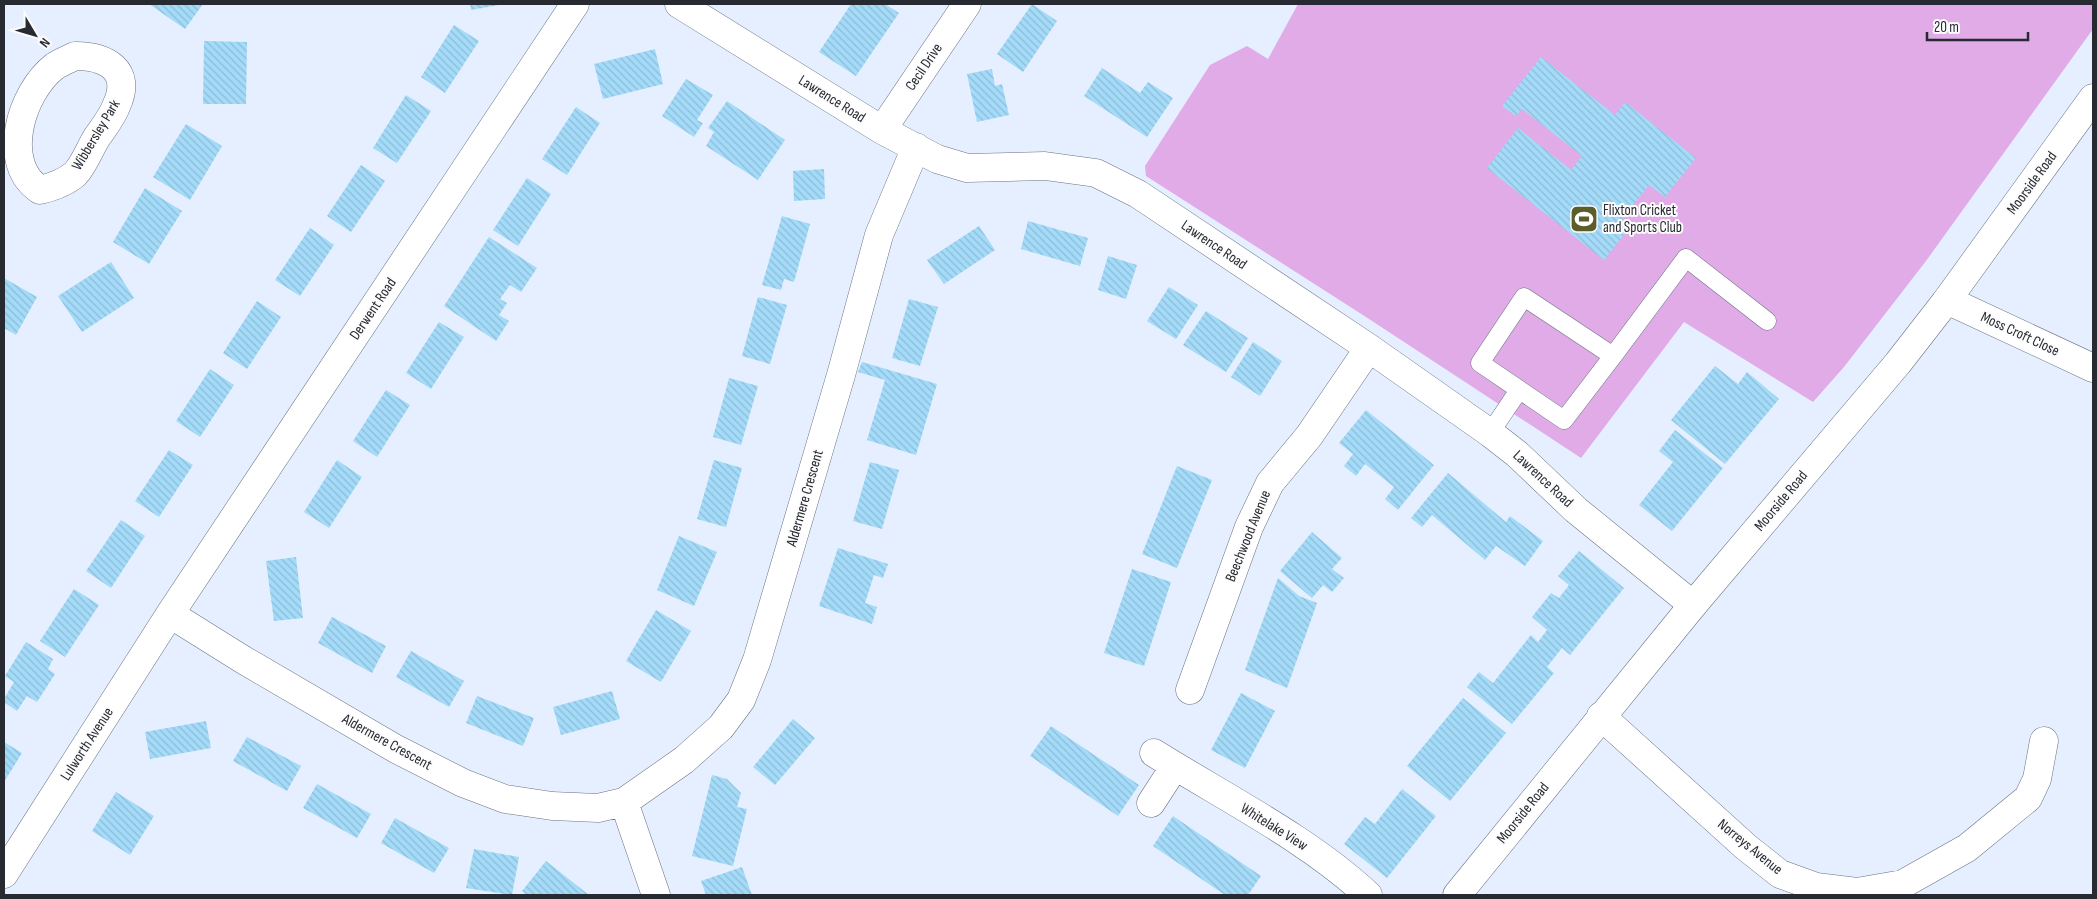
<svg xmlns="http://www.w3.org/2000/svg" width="2097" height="899" font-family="'Sofia Sans Condensed',sans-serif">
<defs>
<pattern id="building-back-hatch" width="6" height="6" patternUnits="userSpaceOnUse" patternTransform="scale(1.25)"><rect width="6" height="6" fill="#a4dbf9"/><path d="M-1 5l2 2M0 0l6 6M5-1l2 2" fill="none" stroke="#8dbcd6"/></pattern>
</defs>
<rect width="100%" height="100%" fill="#e6efff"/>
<!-- garden -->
<path fill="#e0abe7" d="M1298 4H2093V29L1926 261 1844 367 1813 402 1684 322 1581 458 1366 317 1146 176 1145 166 1210 65 1247 46 1268 59Z"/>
<!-- building -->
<path fill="url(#building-back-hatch)" d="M149 4H203L185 29Z
M470 4H499V5L471 10Z
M851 4H885L899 13 856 76 819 52Z
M1032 4 1057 21 1023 72 997 54Z
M454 25 479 41 445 93 421 77Z
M204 41 247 42 246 104H203Z
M655 49 663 84 603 99 594 64Z
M1541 57 1615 115 1625 102 1696 158 1665 197 1649 185 1622 219 1631 226 1604 260 1487 168 1518 128 1571 170 1582 156 1522 109 1516 116 1502 106Z
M1102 68 1140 93 1148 82 1173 98 1147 137 1084 96Z
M992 69 995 86 1002 84 1009 115 977 122 967 74Z
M686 79 713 95 697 120 703 123 694 137 662 116Z
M406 95 431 111 397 163 373 148Z
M727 101 785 140 758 180 706 146 714 132 708 128Z
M576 107 600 123 567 175 542 159Z
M186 124 222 146 190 200 153 177Z
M361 165 385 181 351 232 327 216Z
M824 169 825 199 794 201 793 171Z
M527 178 551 194 518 246 493 230Z
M145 188 182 211 149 264 113 242Z
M782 216 810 224 794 282 784 279 781 290 762 285Z
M1028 221 1088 238 1080 266 1021 249Z
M979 226 995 250 944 284 927 260Z
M310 228 334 245 300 296 275 280Z
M489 237 537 268 521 292 510 285 500 299 507 303 499 315 509 321 496 341 444 306Z
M1108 256 1137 265 1126 299 1098 290Z
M111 262 134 298 82 332 58 296Z
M4 278 37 297 16 335 4 328Z
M1169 287 1198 305 1176 339 1147 321Z
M758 297 787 305 770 364 742 356Z
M909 299 938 307 920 366 892 358Z
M257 301 281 317 247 369 223 353Z
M1206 311 1248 338 1226 372 1183 345Z
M439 322 464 337 431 389 406 373Z
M1253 342 1282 361 1260 396 1231 377Z
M862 362 937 384 916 455 867 440 885 380 858 372Z
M1715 366 1738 384 1747 372 1779 399 1725 464 1671 420Z
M210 369 234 385 200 437 176 421Z
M729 378 758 386 741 445 713 437Z
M386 390 410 405 377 457 353 441Z
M1366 410 1434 465 1398 510 1385 499 1394 487 1365 464 1356 476 1344 466 1353 454 1339 443Z
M1675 430 1723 468 1672 531 1639 505 1673 462 1659 451Z
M169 450 193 465 159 517 135 501Z
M337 460 362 477 329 528 304 512Z
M714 460 742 468 726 527 697 519Z
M870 462 899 470 882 529 853 521Z
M1177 466 1212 480 1177 568 1142 554Z
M1448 473 1506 522 1510 516 1543 541 1525 566 1496 546 1485 560 1432 515 1422 527 1411 518Z
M121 520 145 536 111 588 86 571Z
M1312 532 1342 558 1332 569 1344 578 1332 592 1323 585 1312 598 1280 571Z
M679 536 717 552 694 606 657 590Z
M838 548 888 564 883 578 874 575 865 603 877 607 872 624 819 606Z
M1579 551 1624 588 1570 655 1562 648 1547 667 1554 673 1512 724 1467 687 1479 672 1493 683 1531 635 1538 642 1547 630 1532 617 1551 593 1559 598 1569 585 1558 576Z
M296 557 303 618 274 621 266 561Z
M1132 569 1171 582 1144 666 1104 653Z
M1278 578 1299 596 1317 603 1287 688 1245 670Z
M74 589 99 605 65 657 40 641Z
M656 610 691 631 661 682 626 661Z
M332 617 386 646 372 673 318 643Z
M26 642 53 659 48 669 55 674 37 702 27 696 17 711 4 702V699L14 682 5 676Z
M411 651 464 681 449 707 396 677Z
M612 691 620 719 561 735 553 707Z
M1241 693 1275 711 1245 768 1211 750Z
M477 696 534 718 523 746 466 723Z
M1463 698 1506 733 1450 801 1407 766Z
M793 719 815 738 775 785 753 767Z
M206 721 211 748 150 759 145 732Z
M1051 726 1139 785 1118 816 1030 756Z
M247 737 301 766 287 791 233 761Z
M4 742 22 753 4 782Z
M712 775 727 779 741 793 737 807 747 809 733 866 692 856Z
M317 784 371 814 357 838 303 808Z
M1402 789 1436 816 1387 878 1344 844 1365 817 1375 824Z
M116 792 154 816 130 855 92 831Z
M1173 816 1261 876 1248 895H1225L1153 846Z
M395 818 449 848 434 873 381 843Z
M474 849 519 857 512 895 466 888Z
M546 861 589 895H527L522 891Z
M742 867 752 895H706L701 881Z"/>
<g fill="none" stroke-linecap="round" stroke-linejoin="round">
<defs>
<path id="service" d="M1524 297 1613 356 1564 420 1480 363Z
M1613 356 1686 258 1767 321
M1490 433 1519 390"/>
<path id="minor" d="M679 4 882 130 937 159 967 168 1045 166 1096 173 1138 194 1369 348 1490 433 1517 454 1576 510 1693 605
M75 56C106 56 132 70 117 104 113 116 104 127 97 137 90 148 84 165 75 174 65 183 52 187 40 190 0 164 20 93 55 66 61 62 69 59 75 56Z
M882 130 967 4
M1947 300 2093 368
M170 614 242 659 396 749 463 783 505 799 552 806 598 808 624 802 684 760 721 727 741 700 757 660 841 375 879 235 916 147
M1190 690 1249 527 1270 483 1309 436 1369 348
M1601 716 1746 847 1780 874 1816 887 1857 892 1903 884 1967 848 2028 798 2037 779 2044 741
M1154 753C1224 797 1308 839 1368 895
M624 802 656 895
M1151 803 1175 766
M4 874 170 614 575 4"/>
<path id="tertiary" d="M1457 895 1693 605 1898 363 1947 300 2093 98"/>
</defs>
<!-- service casing -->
<use href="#service" stroke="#6b7381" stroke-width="19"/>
<!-- minor casing -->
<use href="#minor" stroke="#6b7381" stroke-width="29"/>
<!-- tertiary casing -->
<use href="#tertiary" stroke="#6b7381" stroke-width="29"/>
<!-- service -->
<use href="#service" stroke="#fff" stroke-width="18"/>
<!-- minor -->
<use href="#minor" stroke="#fff" stroke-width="28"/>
<!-- tertiary -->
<use href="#tertiary" stroke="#fff" stroke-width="28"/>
</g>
<!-- icons -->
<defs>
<symbol id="stadium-square" viewBox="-11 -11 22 22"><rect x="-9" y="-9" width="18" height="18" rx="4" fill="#5b5d2b" stroke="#fcfcfc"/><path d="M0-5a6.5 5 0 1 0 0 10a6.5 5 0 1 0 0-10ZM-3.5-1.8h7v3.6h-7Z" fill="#fff"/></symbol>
</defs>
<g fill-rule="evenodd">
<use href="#stadium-square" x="1568" y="203" width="32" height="32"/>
</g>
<g text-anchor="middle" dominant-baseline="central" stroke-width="4" stroke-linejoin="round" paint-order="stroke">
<!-- street labels -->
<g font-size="15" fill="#272a30" stroke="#fcfcfc">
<text transform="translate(924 67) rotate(-56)">Cecil Drive</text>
<text transform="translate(832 99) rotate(32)">Lawrence Road</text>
<text transform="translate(96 135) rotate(-59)">Wibbersley Park</text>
<text transform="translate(2032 183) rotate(-54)">Moorside Road</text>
<text transform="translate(1214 245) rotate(34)">Lawrence Road</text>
<text transform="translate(373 309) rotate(-56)">Derwent Road</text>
<text transform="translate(2020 334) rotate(25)">Moss Croft Close</text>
<text transform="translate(1543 479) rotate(43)">Lawrence Road</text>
<text transform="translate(805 498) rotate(-74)">Aldermere Crescent</text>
<text transform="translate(1781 501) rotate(-50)">Moorside Road</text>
<text transform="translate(1248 536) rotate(-68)">Beechwood Avenue</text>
<text transform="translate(387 742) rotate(29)">Aldermere Crescent</text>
<text transform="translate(87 744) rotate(-57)">Lulworth Avenue</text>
<text transform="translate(1523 813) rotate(-51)">Moorside Road</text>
<text transform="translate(1274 827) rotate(32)">Whitelake View</text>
<text transform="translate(1750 847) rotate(39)">Norreys Avenue</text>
</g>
<!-- poi labels -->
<g font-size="15" fill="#272a30" stroke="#fcfcfc" text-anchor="start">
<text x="1603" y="210">Flixton Cricket<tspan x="1603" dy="17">and Sports Club</tspan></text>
</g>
</g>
<!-- border -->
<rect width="2097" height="899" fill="none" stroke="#272a30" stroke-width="10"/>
<!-- north arrow -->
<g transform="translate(35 35) rotate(128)" stroke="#fcfcfc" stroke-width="4" paint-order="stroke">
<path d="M0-4L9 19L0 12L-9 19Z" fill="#272a30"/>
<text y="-8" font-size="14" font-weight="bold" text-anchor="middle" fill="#272a30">N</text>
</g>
<!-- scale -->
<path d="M1927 32v8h101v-8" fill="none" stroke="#272a30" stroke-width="2.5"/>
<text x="1934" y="32" font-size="15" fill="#272a30" stroke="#fcfcfc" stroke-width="4" paint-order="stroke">20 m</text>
</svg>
